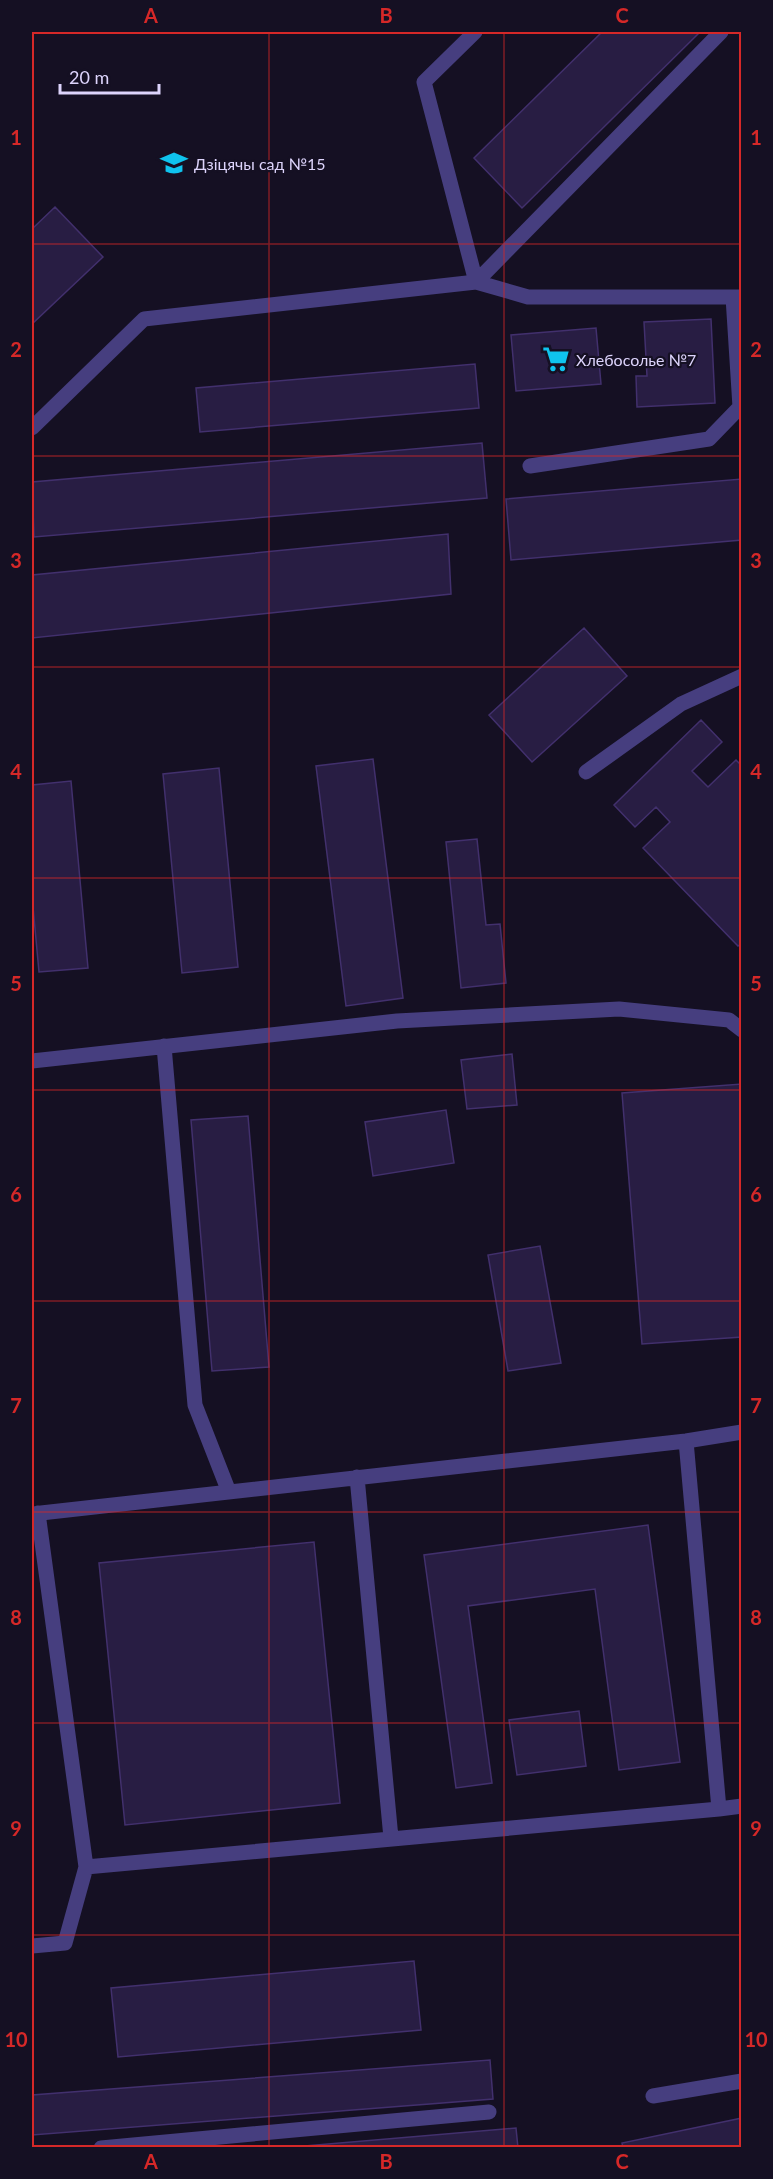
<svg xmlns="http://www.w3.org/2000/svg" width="773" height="2179" font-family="Lato,sans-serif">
<rect width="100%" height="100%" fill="#151023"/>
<!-- building -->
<path fill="#281d43" stroke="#42306d" stroke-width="1.5" d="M602 32H700L522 208 474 158Z
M55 207 103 257 32 324V229Z
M711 319 715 403 637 407 636 376H647L644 322Z
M596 328 601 384 516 391 511 335Z
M475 364 479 408 200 432 196 388Z
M482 443 487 498 34 537 32 482Z
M742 479V540L511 560 506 499Z
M448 534 451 594 32 638V575Z
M584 628 627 676 532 762 489 715Z
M701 720 722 742 692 771 708 787 736 760 742 766V943L738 946 643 848 670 822 656 807 635 827 614 805Z
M373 759 403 998 346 1006 316 766Z
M219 768 238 967 182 973 163 774Z
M71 781 88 968 39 972 32 896V785Z
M477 839 486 925 500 924 506 983 461 988 446 842Z
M512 1054 517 1105 467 1109 461 1060Z
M742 1084V1337L642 1344 622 1093Z
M446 1110 454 1163 373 1176 365 1122Z
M248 1116 269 1367 212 1371 191 1120Z
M540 1246 561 1363 508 1371 488 1255Z
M648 1525 680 1762 619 1770 595 1589 468 1606 492 1783 456 1788 424 1555Z
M314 1542 340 1803 125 1825 99 1563Z
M579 1711 586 1766 517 1775 509 1720Z
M414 1961 421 2030 118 2057 111 1988Z
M490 2060 493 2099 32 2135V2095Z
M742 2118V2148H623L622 2143Z
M516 2128 518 2148H281Z"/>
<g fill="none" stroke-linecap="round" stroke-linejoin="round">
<!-- lane -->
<path stroke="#463e7f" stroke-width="15" d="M475 32 424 82 476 282
M476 282 721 32
M733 297 740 407 742 409
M32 428 144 319 476 282 528 297H742
M530 466 709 439 740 407
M586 772 681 704 742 676
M164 1046 195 1405 229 1492
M32 1061 397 1021 619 1009 729 1020 742 1030
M686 1441 719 1809 742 1806
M357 1477 391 1838
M38 1513 86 1867 719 1809
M32 1514 686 1441 742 1432
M32 1946 65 1943 86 1867
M653 2096 742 2081
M101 2148 489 2112"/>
</g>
<!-- grid -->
<path fill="none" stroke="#d62828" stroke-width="1.5" stroke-opacity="0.55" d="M269 32V2148M504 32V2148M32 244H742M32 456H742M32 667H742M32 878H742M32 1090H742M32 1301H742M32 1512H742M32 1723H742M32 1935H742"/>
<!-- icons -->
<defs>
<symbol id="school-bare" viewBox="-9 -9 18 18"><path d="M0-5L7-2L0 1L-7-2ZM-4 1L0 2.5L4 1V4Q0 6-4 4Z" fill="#0fc3ee" stroke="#151023" stroke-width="2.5" paint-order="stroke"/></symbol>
<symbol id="supermarket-bare" viewBox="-9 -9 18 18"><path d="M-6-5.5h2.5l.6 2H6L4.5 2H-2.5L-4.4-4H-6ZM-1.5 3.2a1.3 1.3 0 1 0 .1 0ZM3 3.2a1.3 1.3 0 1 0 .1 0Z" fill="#0fc3ee" stroke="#151023" stroke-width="2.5" paint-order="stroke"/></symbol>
</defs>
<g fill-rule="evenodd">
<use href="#school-bare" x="155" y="144" width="38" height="38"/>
<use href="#supermarket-bare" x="537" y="340" width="38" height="38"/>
</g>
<g text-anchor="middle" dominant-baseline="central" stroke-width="4.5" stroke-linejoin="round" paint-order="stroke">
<!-- poi labels -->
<g font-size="16" fill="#ddd4fc" stroke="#151023" text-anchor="start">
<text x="194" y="163">Дзіцячы сад №15</text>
<text x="576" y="359">Хлебосолье №7</text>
</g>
</g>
<!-- border -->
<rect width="773" height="2179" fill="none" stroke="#151023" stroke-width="66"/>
<!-- scale -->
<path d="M60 84v9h99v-9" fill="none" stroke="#ddd4fc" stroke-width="3"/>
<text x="69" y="84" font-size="18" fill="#ddd4fc" stroke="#151023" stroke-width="4.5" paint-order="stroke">20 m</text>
<rect x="33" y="33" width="707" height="2113" fill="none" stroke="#d62828" stroke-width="2"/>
<g font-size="20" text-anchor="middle" font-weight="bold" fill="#d62828">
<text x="151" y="23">A</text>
<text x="386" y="23">B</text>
<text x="622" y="23">C</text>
<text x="16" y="145">1</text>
<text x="756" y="145">1</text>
<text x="16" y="357">2</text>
<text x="756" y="357">2</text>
<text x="16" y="568">3</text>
<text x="756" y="568">3</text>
<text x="16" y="779">4</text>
<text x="756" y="779">4</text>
<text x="16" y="991">5</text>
<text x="756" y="991">5</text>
<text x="16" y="1202">6</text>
<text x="756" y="1202">6</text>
<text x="16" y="1413">7</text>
<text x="756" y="1413">7</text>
<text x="16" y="1625">8</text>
<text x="756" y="1625">8</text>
<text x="16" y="1836">9</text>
<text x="756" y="1836">9</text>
<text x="16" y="2047">10</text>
<text x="756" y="2047">10</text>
<text x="151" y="2169">A</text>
<text x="386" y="2169">B</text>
<text x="622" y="2169">C</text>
</g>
</svg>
